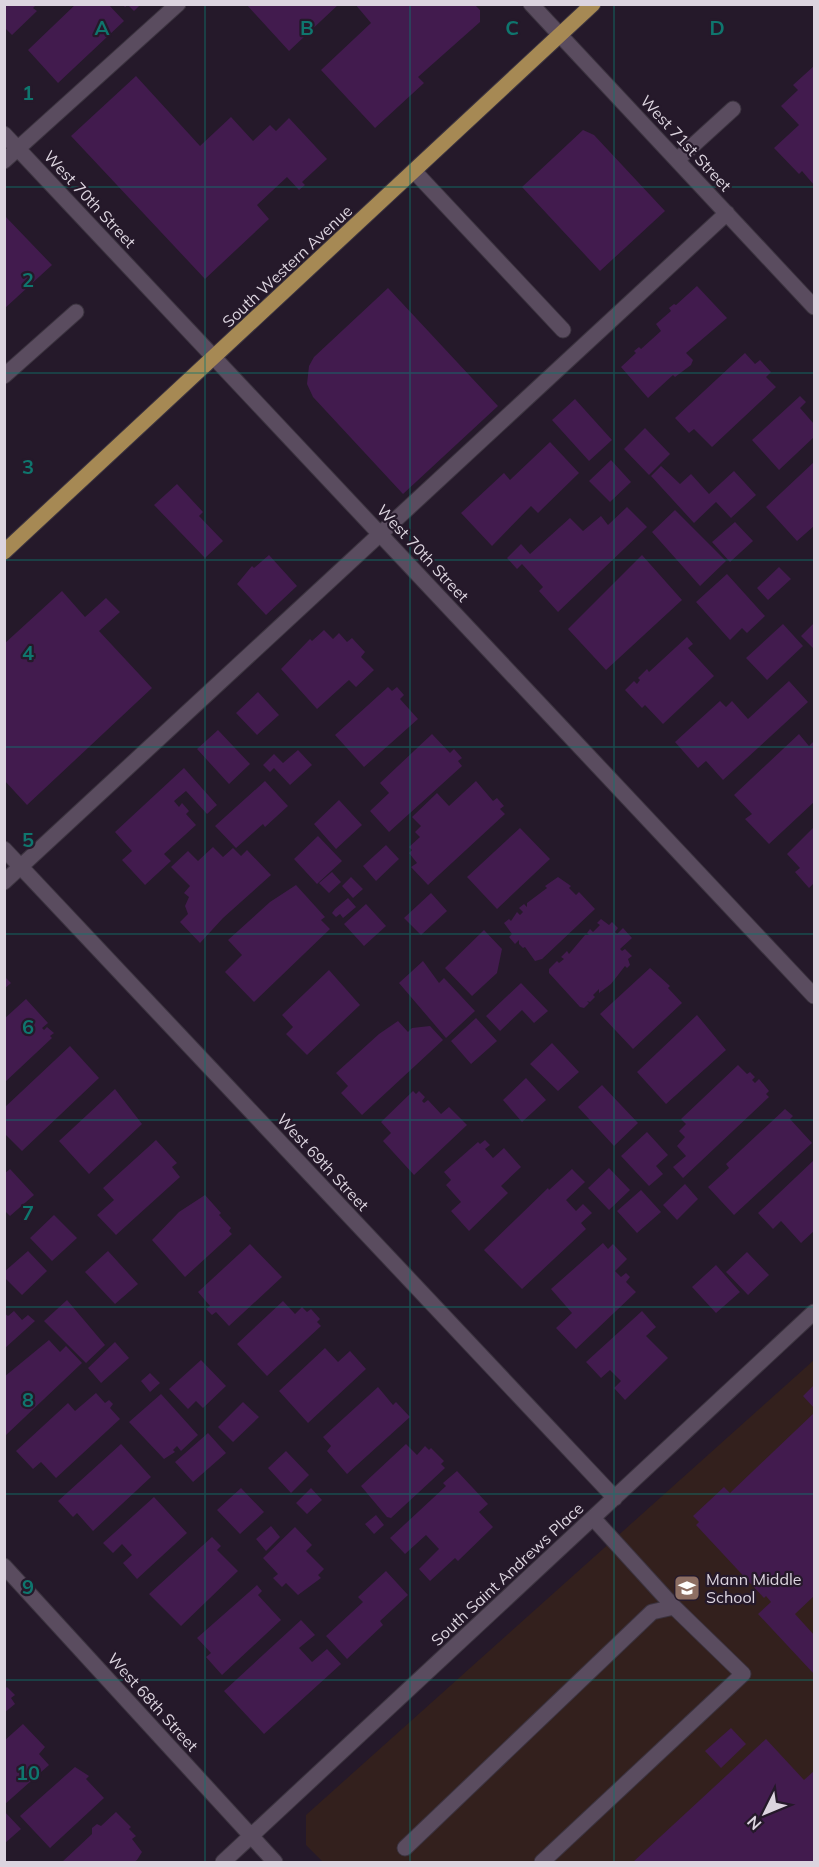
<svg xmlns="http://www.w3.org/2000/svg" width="819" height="1867" font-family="Mulish,sans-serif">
<rect width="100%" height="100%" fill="#25192a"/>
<!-- education -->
<path fill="#33201d" d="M814 1360V1862H323L306 1845V1815Z"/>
<!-- building -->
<path fill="#421b4e" d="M4 4H37L33 8 37 11 12 35 4 27Z
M76 4H108L124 21 58 83 28 50Z
M122 4H141L134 11 128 5 125 7Z
M246 4H339L289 51Z
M355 4H474L480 10V22L418 77 424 83 375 128 321 70 371 23Z
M814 66V185L802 171 799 174 774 148 799 125 781 106 798 90 793 85Z
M136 76 200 146 231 117 253 141 270 125 276 131 289 118 327 159 302 182 305 185 299 190 287 177 257 205 269 219 205 279 71 136Z
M583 130 594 135 665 211 600 271 522 187Z
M4 215 52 265 4 309Z
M697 286 727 318 686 353 693 360 691 365 675 377 673 375 648 398 621 367 636 353 634 351 639 347 641 349 661 331 656 324 671 311 669 308 674 304 676 305Z
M388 288 498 406 403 494 313 397 307 384 309 366 314 357Z
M745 353 755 364 760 360 771 372 766 377 776 387 712 447 694 429 689 433 675 418Z
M800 396 806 402 800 408 814 424V437L779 470 752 440Z
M575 399 612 440 589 461 552 420Z
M645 428 670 454 649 475 624 449Z
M550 442 579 473 538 513 531 506 492 546 461 513 504 473 510 480Z
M611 460 631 482 610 502 589 481Z
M814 462V526L797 541 766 507Z
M661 466 680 484 691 474 709 494 734 471 756 495 731 518 716 502 694 523 651 476Z
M177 484 203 512 199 516 223 541 205 558 154 505Z
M627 507 647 527 558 612 539 591 543 587 522 564 517 569 507 558 521 544 530 554 570 518 583 531 601 516 608 525Z
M675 510 726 561 700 586 652 532Z
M735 522 753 541 730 562 712 542Z
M269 555 297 586 266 615 237 584 252 566 254 568Z
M642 555 682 600 606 670 568 629Z
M779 567 791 579 768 600 757 588Z
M727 574 765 616 747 633 742 628 730 640 696 602Z
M62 591 85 617 106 598 120 612 99 631 152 688 27 805 4 780V644Z
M814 623V649L801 636Z
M783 624 803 646 767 680 746 658Z
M324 630 333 639 339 633 347 642 352 638 365 652 361 657 374 670 356 687 349 680 317 709 281 669 310 639 312 641Z
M687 637 693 644 688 648 714 676 663 724 645 705 642 708 625 690 634 681 637 684 640 680 638 678 647 669 649 672Z
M789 681 808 702 723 780 706 761 698 768 675 742 720 701 726 707 732 701 748 719Z
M388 687 392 691 397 687 404 695 400 699 418 719 364 767 335 735Z
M258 692 279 715 257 735 236 713Z
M218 730 250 764 229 784 197 749Z
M432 734 450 753 454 749 462 758 458 761 462 766 389 832 370 811 389 793 380 783Z
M799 734 809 746 814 741V802L769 844 745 819 752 814 734 795Z
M298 750 312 765 290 785 274 768 270 772 263 765 274 754 283 763Z
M184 768 217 805 207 814 186 791 174 801 179 807 182 803 189 811 186 814 196 825 164 854 171 861 145 885 122 860 132 851 115 832Z
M265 781 288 806 265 827 263 824 236 848 215 826Z
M476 781 493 801 497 798 504 806 500 809 505 814 428 885 411 867 417 863 409 853 412 850 409 847 420 837 415 832 421 826 412 817 437 793 449 806Z
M339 800 362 825 336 849 314 824Z
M814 827V883L809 888 795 872 800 868 787 854Z
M520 828 550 859 497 909 467 877Z
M318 836 342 861 317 884 294 859Z
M386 845 399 859 376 881 363 866Z
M213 847 223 857 233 848 241 856 247 850 271 875 223 918 200 943 180 922 188 914 185 906 189 897 184 893 190 886 171 867 188 851 198 861Z
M332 872 341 882 329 893 319 883Z
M351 877 363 889 353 898 342 886Z
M558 877 571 886 569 888 576 895 579 892 595 909 542 959 535 961 525 947 523 948 519 944V940L515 944 509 937 512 934 504 923 509 919 511 921 517 912 520 915 523 912 519 908 524 904 527 907V903L547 888 545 886Z
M296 885 325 917 321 920 330 929 254 1002 225 972 242 955 228 940 270 902Z
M431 893 447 911 421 935 404 918Z
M348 898 356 907 343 918 340 914 336 917 332 913 335 909Z
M366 904 386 926 364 946 344 924Z
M601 919 609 925 612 922 618 928 615 932 617 934 623 928 632 938 620 949 622 951 625 949 632 956 628 959 630 965 627 968 625 966 611 984 599 993V989L593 995 595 997 590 1002 587 1001 589 1003 584 1008 580 1007 549 973V969L557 961 559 963 564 959 561 957 567 951 569 954 585 935H589L587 933 590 929 593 932 600 925 597 923Z
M484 930 502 949 497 973 472 996 445 968Z
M423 961 439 983 444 978 475 1011 446 1038 399 983Z
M650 968 670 986 668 988 682 1003 633 1049 600 1014Z
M329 970 360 1005 307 1055 286 1034 293 1027 282 1015Z
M4 976 11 983 4 989Z
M521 983 548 1011 534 1023 522 1010 500 1031 486 1016Z
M26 999 48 1023 42 1028 44 1030 47 1027 54 1033 50 1036 52 1038 4 1083V1019Z
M697 1015 726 1050 666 1104 637 1072Z
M476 1018 497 1041 471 1064 451 1041Z
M398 1021 408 1032 412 1028 430 1026 443 1040 362 1115 341 1093 348 1086 336 1073 379 1034Z
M552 1043 579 1072 558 1091 530 1064Z
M70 1046 99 1078 22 1151 4 1133V1108Z
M738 1065 747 1074 750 1072 755 1077 752 1080 755 1083 759 1079 769 1091 766 1094 769 1097 683 1178 673 1167 686 1156 677 1146 685 1137 679 1131 686 1124 681 1119Z
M526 1078 546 1100 522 1122 503 1100Z
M602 1085 638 1123 614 1146 578 1107Z
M115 1089 142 1124 89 1174 59 1141Z
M413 1091 416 1094 419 1091 425 1097 422 1101 424 1103 428 1100 441 1114 449 1107 467 1125 414 1175 383 1141 391 1133 381 1122Z
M785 1109 793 1116 790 1119 812 1143 734 1215 708 1187 729 1168 726 1164Z
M647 1132 668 1155 656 1166 663 1174 649 1186 621 1156Z
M156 1140 177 1163 172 1167 180 1177 116 1235 97 1215 114 1200 103 1188Z
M485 1140 490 1145 485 1149 493 1158 504 1148 521 1167 501 1186 508 1193 469 1231 451 1211 461 1202 446 1185 451 1180 444 1172 478 1142 480 1144Z
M814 1160V1231L801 1243 781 1221 773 1229 758 1213Z
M609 1168 630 1190 609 1210 588 1188Z
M10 1169 34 1195 10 1216 4 1210V1174Z
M572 1169 585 1182 566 1200 576 1211 583 1204 592 1213 581 1223 586 1229 522 1289 484 1250 548 1188 549 1190Z
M685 1184 698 1199 677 1220 663 1205Z
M641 1190 661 1212 637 1233 617 1211Z
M205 1195 221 1213 219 1215 231 1228 229 1231 232 1234 185 1277 152 1240 179 1212Z
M54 1215 77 1238 52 1261 30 1238Z
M603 1243 608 1249 613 1244 627 1259 615 1271 621 1277 626 1273 630 1277 626 1282 636 1292 576 1349 556 1328 572 1313 551 1289Z
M250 1244 282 1277 229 1326 216 1312 212 1315 206 1309 210 1306 198 1292Z
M28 1251 47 1271 22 1295 4 1277V1272Z
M108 1251 138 1284 115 1304 85 1272Z
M747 1252 769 1275 748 1295 726 1272Z
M716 1265 740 1292 716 1313 692 1287Z
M67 1300 105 1345 86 1363 44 1321Z
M283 1301 295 1314 302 1307 307 1312 311 1309 320 1319 317 1322 321 1326 267 1376 237 1344Z
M14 1311 22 1320 28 1315 35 1321 4 1349V1313L8 1316Z
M642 1311 656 1327 646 1336 668 1358 625 1400 614 1388 621 1381 610 1370 601 1378 586 1362Z
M49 1340 60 1352 66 1346 82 1363 6 1435 4 1377Z
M115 1342 129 1358 101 1383 88 1368Z
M325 1348 338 1362 350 1351 366 1369 308 1423 279 1391Z
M201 1360 226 1386 203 1408 196 1401 188 1409 169 1389Z
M150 1373 160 1383 150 1392 141 1381Z
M814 1385V1408L803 1396Z
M378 1387 393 1405 396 1402 410 1417 347 1474 327 1451 331 1446 323 1437Z
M96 1393 105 1403 109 1400 113 1404 110 1408 120 1419 56 1478 41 1462 33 1469 16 1451 68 1403 75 1411Z
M161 1394 198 1435 181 1451 177 1446 173 1450 175 1452 164 1459 129 1422Z
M243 1402 259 1417 233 1442 218 1427Z
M814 1413V1596L795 1614 814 1635V1674L758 1614 771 1602 766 1596 764 1598 696 1525 699 1522 693 1516 724 1487 730 1493Z
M208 1433 226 1453 193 1482 175 1462Z
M121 1444 151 1477 93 1531 77 1513 73 1517 58 1501Z
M406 1444 417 1455 425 1446 429 1450 431 1448 444 1461 441 1464 445 1468 391 1518 387 1517 361 1486Z
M286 1451 309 1475 291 1493 268 1468Z
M457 1471 488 1504 479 1512 493 1527 458 1561 455 1558 430 1581 419 1569 439 1549 426 1535 405 1554 390 1538 446 1486 443 1483Z
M241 1488 264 1512 240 1534 217 1510Z
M311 1488 322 1500 307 1514 296 1503Z
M154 1497 187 1533 137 1579 123 1563 132 1555 122 1544 113 1553 103 1543Z
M376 1515 384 1525 374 1534 365 1524Z
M271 1526 280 1537 266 1551 256 1539Z
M295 1527 312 1545 306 1551 324 1569 318 1575 321 1578 298 1595 286 1583 282 1587 273 1578 278 1574 263 1558Z
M212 1537 221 1546 217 1550 238 1571 181 1626 149 1594Z
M386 1571 408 1595 380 1621 383 1625 347 1659 326 1636 363 1602 358 1597Z
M257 1585 262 1591 258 1595 281 1620 222 1675 206 1657 211 1653 197 1638Z
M301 1620 315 1635 299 1648 312 1662 327 1649 341 1664 264 1734 224 1691Z
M7 1687 15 1695 11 1698 15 1704 4 1713V1690Z
M23 1724 45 1747 39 1754 49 1765 4 1805V1741Z
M731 1728 746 1744 721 1768 705 1751Z
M766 1739 804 1780 814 1771V1862H633Z
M75 1767 89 1776 86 1779 104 1798 50 1848 20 1816Z
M4 1811 21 1829 4 1844Z
M116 1812 131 1827 129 1829 136 1836 132 1839 142 1852 137 1860 134 1862H62L92 1834V1828L97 1824 101 1826Z"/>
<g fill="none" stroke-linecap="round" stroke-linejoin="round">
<defs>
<path id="minor" d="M531 4 814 307
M4 134 814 996
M677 160 733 109
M4 161 178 4
M414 171 563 330
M4 376 76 312
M4 849 615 1498
M4 882 727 213
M593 1518 674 1607
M4 1566 275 1862
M405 1848 652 1612 674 1607 743 1674 542 1862
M223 1862 814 1312"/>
<path id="major" d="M4 552 593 4"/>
</defs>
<!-- minor casing -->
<use href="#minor" stroke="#3b333f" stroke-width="17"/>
<!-- major casing -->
<use href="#major" stroke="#3b333f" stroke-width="17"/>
<!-- minor -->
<use href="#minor" stroke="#5a4c5f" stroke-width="15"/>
<!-- major -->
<use href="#major" stroke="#a68954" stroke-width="15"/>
</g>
<!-- grid -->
<path fill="none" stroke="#0f766e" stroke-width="1.5" stroke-opacity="0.55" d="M205 4V1862M410 4V1862M614 4V1862M4 187H814M4 373H814M4 560H814M4 747H814M4 934H814M4 1120H814M4 1307H814M4 1494H814M4 1680H814"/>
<!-- icons -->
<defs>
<symbol id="school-square" viewBox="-11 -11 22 22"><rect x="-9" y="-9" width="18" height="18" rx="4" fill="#8d6e63" stroke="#25192a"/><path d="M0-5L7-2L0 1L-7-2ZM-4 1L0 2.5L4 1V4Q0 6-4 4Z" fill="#fff"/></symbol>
</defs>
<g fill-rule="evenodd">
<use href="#school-square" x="672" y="1573" width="30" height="30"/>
</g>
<g text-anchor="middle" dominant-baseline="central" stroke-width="4.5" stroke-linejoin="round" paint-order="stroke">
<!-- street labels -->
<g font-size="16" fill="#dcd4df" stroke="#25192a">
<text transform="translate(686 143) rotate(47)">West 71st Street</text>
<text transform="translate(90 199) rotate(47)">West 70th Street</text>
<text transform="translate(287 266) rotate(-43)">South Western Avenue</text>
<text transform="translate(423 553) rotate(47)">West 70th Street</text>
<text transform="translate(323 1162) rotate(47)">West 69th Street</text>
<text transform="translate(507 1574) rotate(-43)">South Saint Andrews Place</text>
<text transform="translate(153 1702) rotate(48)">West 68th Street</text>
</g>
<!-- poi labels -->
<g font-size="16" fill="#dcd4df" stroke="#25192a" text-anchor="start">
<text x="706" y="1579">Mann Middle<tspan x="706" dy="18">School</tspan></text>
</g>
</g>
<g font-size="20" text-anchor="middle" font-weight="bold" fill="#0f766e" stroke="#25192a" stroke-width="4.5" stroke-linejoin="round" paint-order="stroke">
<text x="102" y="35">A</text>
<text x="307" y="35">B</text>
<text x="512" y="35">C</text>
<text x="717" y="35">D</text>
<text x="28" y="100">1</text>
<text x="28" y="287">2</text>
<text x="28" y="474">3</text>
<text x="28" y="660">4</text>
<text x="28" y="847">5</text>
<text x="28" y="1034">6</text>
<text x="28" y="1220">7</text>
<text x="28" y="1407">8</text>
<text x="28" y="1594">9</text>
<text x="28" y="1780">10</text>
</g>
<!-- border -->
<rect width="819" height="1867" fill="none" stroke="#dcd4df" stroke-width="12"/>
<!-- north arrow -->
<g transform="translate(765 1813) rotate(227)" stroke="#25192a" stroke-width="4.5" paint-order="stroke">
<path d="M0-4.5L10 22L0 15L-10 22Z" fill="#dcd4df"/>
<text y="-9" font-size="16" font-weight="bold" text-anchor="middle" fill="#dcd4df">N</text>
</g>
</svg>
